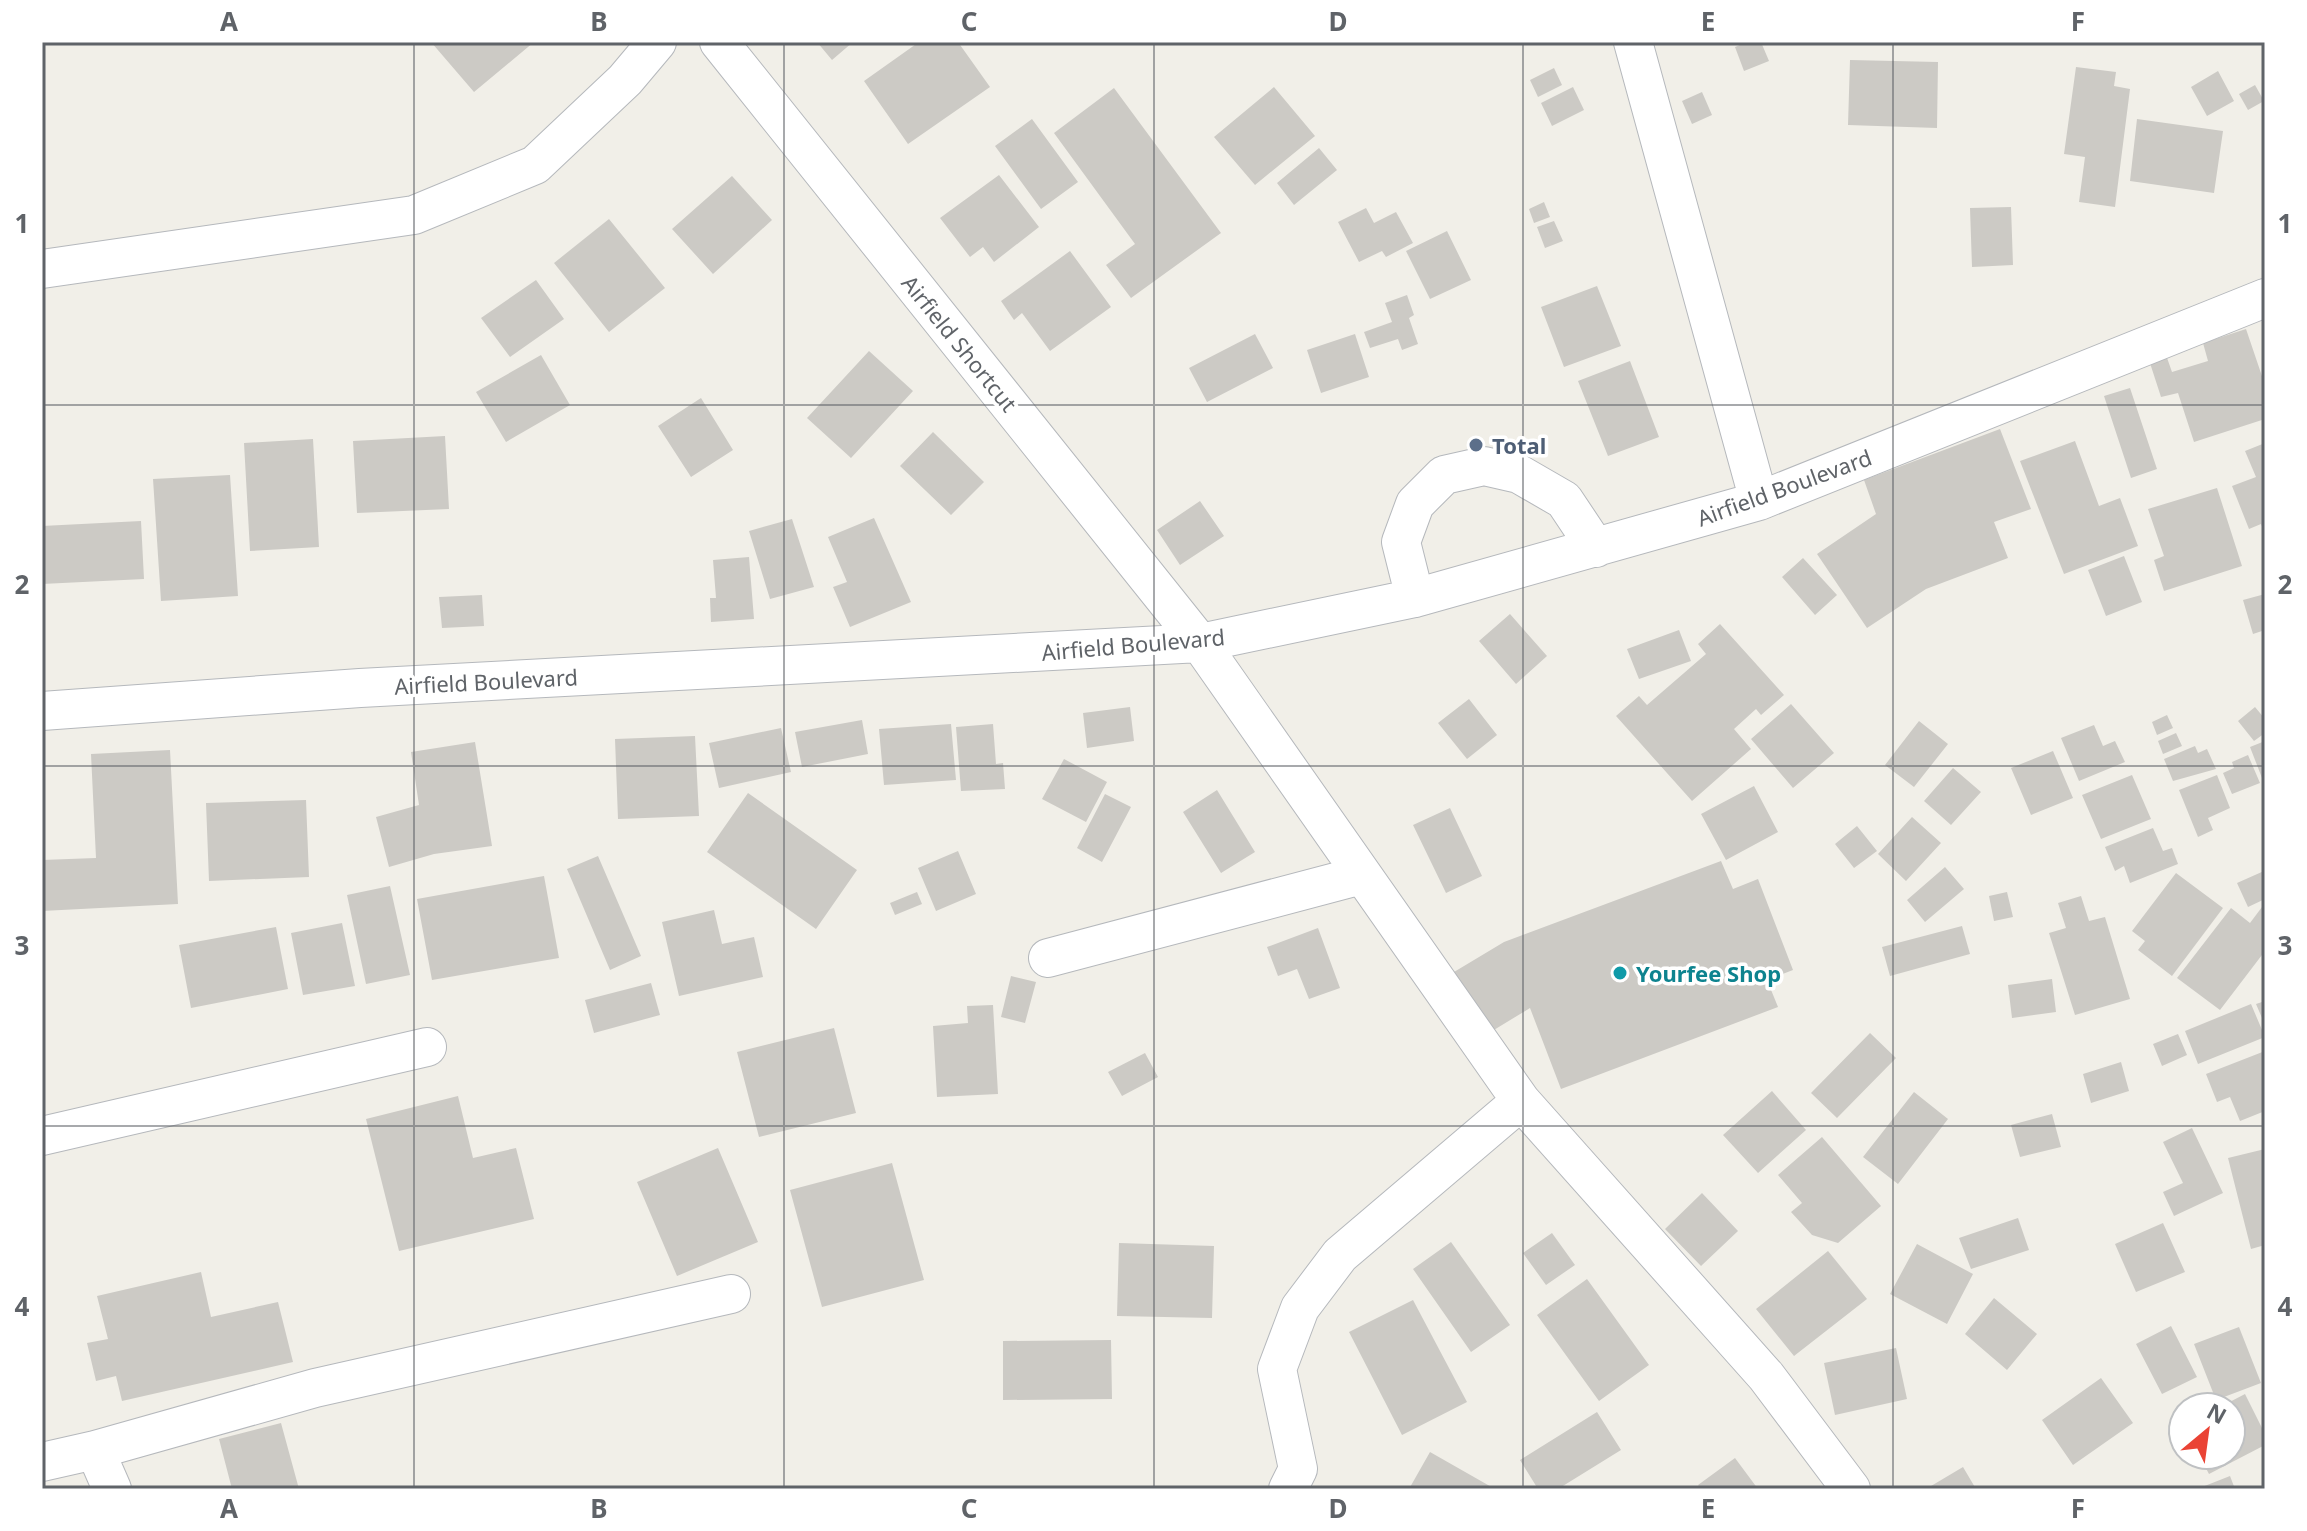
<svg xmlns="http://www.w3.org/2000/svg" width="2307" height="1531" font-family="'Noto Sans',sans-serif">
<rect width="100%" height="100%" fill="#f1efe8"/>
<!-- building -->
<path fill="#cccac5" d="M431 42H534L474 92Z
M817 42H853L832 60Z
M919 42H958L990 87 908 144 864 81Z
M1747 42H1761L1769 61 1744 71 1735 47Z
M1850 60 1938 62 1937 128 1848 125Z
M2076 67 2116 72 2114 86 2130 89 2115 207 2079 202 2085 157 2064 154Z
M1554 68 1562 85 1538 97 1530 80Z
M2218 71 2234 101 2207 116 2191 87Z
M2255 85 2264 101 2248 110 2239 94Z
M1274 87 1315 136 1255 185 1214 137Z
M1573 87 1584 110 1552 126 1541 103Z
M1114 88 1221 233 1131 298 1106 265 1135 244 1054 133Z
M1702 92 1712 115 1692 124 1682 101Z
M1032 119 1078 182 1041 209 995 146Z
M2137 119 2223 131 2214 193 2130 181Z
M1319 148 1337 170 1294 205 1277 183Z
M999 175 1039 227 994 262 983 247 970 257 940 218Z
M732 176 772 220 713 274 672 229Z
M1544 202 1550 217 1534 223 1529 209Z
M2011 207 2013 265 1972 267 1970 208Z
M1366 208 1374 223 1396 212 1413 243 1386 257 1382 251 1359 262 1338 222Z
M609 219 665 288 609 332 554 263Z
M1554 221 1563 241 1545 248 1537 227Z
M1447 231 1471 280 1430 299 1406 251Z
M1070 251 1111 307 1050 351 1022 313 1014 320 1001 301Z
M536 280 564 319 510 357 481 318Z
M1597 286 1621 346 1564 367 1541 307Z
M1407 295 1414 315 1409 318 1418 344 1402 350 1398 339 1370 348 1364 332 1392 322 1385 303Z
M2246 329 2265 385V419L2194 442 2178 393 2161 397 2149 360 2166 355 2172 372 2208 361 2203 343Z
M1255 334 1273 368 1207 402 1189 368Z
M1355 334 1369 377 1321 393 1307 350Z
M869 351 913 391 851 458 807 418Z
M541 355 570 405 506 442 476 392Z
M1630 361 1659 437 1608 456 1578 381Z
M2130 388 2157 469 2131 478 2104 396Z
M701 398 733 450 691 477 658 426Z
M2000 429 2031 509 1994 522 2008 558 1926 589 1867 628 1817 554 1876 514 1864 480Z
M933 432 984 482 951 515 900 466Z
M445 436 449 509 357 513 353 441Z
M313 439 319 547 250 551 244 443Z
M2075 441 2099 506 2120 498 2138 546 2064 574 2020 461Z
M2265 443V534L2261 524 2249 529 2232 486 2256 477 2245 451Z
M230 475 238 596 161 601 153 479Z
M2217 488 2242 566 2164 591 2154 560 2164 556 2148 509Z
M1200 501 1224 536 1180 565 1157 530Z
M874 518 911 602 850 627 833 587 847 582 828 537Z
M792 519 814 587 770 599 749 531Z
M141 521 144 579 42 584V526Z
M2124 556 2142 602 2106 616 2088 570Z
M749 557 754 619 711 622 710 598H716L713 560Z
M1803 558 1837 595 1815 615 1782 577Z
M2265 594V630L2253 634 2243 600Z
M482 595 484 626 442 628 439 597Z
M1510 614 1547 656 1516 684 1479 641Z
M1720 624 1784 695 1761 715 1756 709 1734 729 1751 749 1692 801 1616 716 1639 696 1647 705 1706 654 1698 644Z
M1679 630 1691 661 1639 679 1627 649Z
M1469 699 1497 735 1467 759 1438 723Z
M1791 704 1834 753 1793 788 1751 739Z
M1130 707 1134 741 1087 748 1083 713Z
M2255 707 2265 719V733L2254 741 2238 721Z
M2167 715 2173 728 2157 735 2152 722Z
M862 720 868 754 802 767 795 732Z
M1919 721 1948 744 1914 787 1885 765Z
M951 724 956 780 884 785 879 729Z
M993 724 996 764 1003 763 1005 789 961 791 956 727Z
M2094 725 2103 746 2115 741 2125 762 2079 781 2061 738Z
M781 728 791 772 719 788 709 743Z
M2176 733 2182 746 2163 754 2158 741Z
M695 736 699 816 618 819 615 739Z
M2265 741V777L2262 778 2250 747Z
M475 742 492 846 434 854 389 867 376 817 419 805 411 752Z
M2195 746 2198 753 2207 749 2216 769 2173 781 2164 759Z
M170 750 178 904 42 911V860L96 858 91 754Z
M2053 751 2073 798 2031 815 2011 768Z
M2248 755 2260 783 2232 794 2223 773 2234 768 2232 762Z
M1064 759 1107 782 1086 822 1042 799Z
M1953 768 1981 792 1951 825 1924 801Z
M2132 775 2151 819 2101 839 2082 795Z
M2217 775 2230 808 2208 818 2213 830 2198 837 2179 790Z
M1754 786 1778 832 1726 860 1701 814Z
M1217 790 1255 852 1221 873 1183 812Z
M748 793 857 870 816 929 707 852Z
M1105 794 1131 807 1102 862 1077 848Z
M306 800 309 877 209 881 206 803Z
M1450 808 1482 876 1446 893 1413 825Z
M1912 817 1941 843 1906 881 1878 854Z
M1857 826 1877 851 1854 868 1835 844Z
M2153 828 2163 851 2172 848 2178 864 2130 883 2124 866 2115 871 2105 847Z
M958 851 976 894 936 911 918 868Z
M598 856 641 956 610 970 567 869Z
M1721 861 1733 889 1758 879 1793 970 1767 980 1778 1007 1561 1089 1530 1008 1484 1036 1449 975 1504 942Z
M1945 867 1964 889 1925 922 1907 900Z
M2264 871 2265 899 2248 907 2237 883Z
M2176 873 2223 908 2172 976 2138 950 2145 941 2132 931Z
M544 876 559 958 432 980 417 899Z
M390 886 410 975 366 984 347 895Z
M917 892 922 904 895 915 890 903Z
M2007 892 2013 917 1994 921 1989 896Z
M2081 896 2089 921 2105 917 2130 999 2075 1015 2049 933 2066 928 2058 903Z
M2265 903V951L2220 1010 2177 978 2231 908 2250 923Z
M714 910 722 944 754 937 763 977 679 996 662 922Z
M342 923 355 986 303 995 291 933Z
M1962 926 1970 954 1890 976 1882 947Z
M276 927 288 989 191 1008 179 945Z
M1318 928 1340 988 1309 999 1297 969 1278 976 1267 947Z
M1011 976 1036 982 1025 1023 1001 1017Z
M2052 979 2056 1012 2012 1018 2008 985Z
M651 983 660 1015 594 1033 585 1000Z
M2265 1001V1025L2256 1004Z
M2251 1004 2265 1037 2198 1064 2185 1031Z
M993 1005 998 1094 937 1097 933 1026 968 1023 967 1006Z
M834 1028 856 1113 759 1137 737 1052Z
M1870 1033 1896 1058 1837 1118 1811 1093Z
M2178 1034 2187 1055 2162 1066 2153 1044Z
M2265 1051V1111L2240 1121 2230 1097 2217 1102 2206 1074Z
M1145 1053 1158 1077 1122 1096 1108 1072Z
M2121 1062 2129 1091 2091 1103 2083 1074Z
M1772 1091 1806 1130 1758 1173 1723 1135Z
M1914 1092 1948 1119 1898 1184 1863 1157Z
M458 1096 473 1158 516 1148 534 1219 399 1251 366 1119Z
M2052 1114 2061 1147 2020 1157 2011 1125Z
M2192 1128 2223 1193 2174 1216 2163 1192 2183 1183 2163 1142Z
M1822 1137 1881 1206 1838 1243 1812 1235 1791 1212 1802 1203 1778 1175Z
M718 1148 758 1242 677 1276 637 1182Z
M2265 1149V1245L2251 1249 2228 1158Z
M892 1163 924 1280 822 1307 790 1190Z
M1702 1193 1738 1231 1701 1266 1665 1229Z
M2018 1218 2029 1250 1971 1269 1959 1238Z
M2163 1223 2185 1272 2136 1292 2115 1244Z
M1552 1233 1575 1265 1546 1285 1523 1253Z
M1451 1242 1510 1325 1471 1352 1413 1269Z
M1119 1243 1214 1246 1212 1318 1117 1316Z
M1917 1244 1973 1274 1947 1324 1890 1294Z
M1828 1251 1867 1299 1794 1356 1756 1309Z
M201 1272 211 1317 278 1302 293 1362 122 1401 116 1376 96 1381 87 1343 108 1339 97 1296Z
M1587 1279 1649 1365 1599 1401 1537 1315Z
M1994 1298 2037 1334 2007 1370 1965 1334Z
M1413 1300 1467 1402 1402 1435 1349 1332Z
M2171 1326 2197 1377 2162 1394 2136 1344Z
M2239 1327 2261 1383 2216 1400 2194 1344Z
M1111 1340 1112 1399 1003 1400V1341Z
M1896 1348 1907 1399 1835 1415 1824 1363Z
M2101 1378 2133 1423 2073 1465 2042 1420Z
M2245 1394 2265 1434V1445L2209 1474 2199 1455H2231V1407H2220Z
M1597 1412 1621 1450 1558 1489H1538L1520 1460Z
M281 1423 299 1489H232L219 1439Z
M1430 1452 1495 1489H1409Z
M1735 1458 1758 1489H1701L1698 1485Z
M1963 1467 1976 1489H1926Z
M2230 1476 2235 1489H2197Z"/>
<g fill="none" stroke-linecap="round" stroke-linejoin="round">
<defs>
<path id="minor" d="M719 42 1200 643 1521 1101 1766 1376 1851 1489
M1633 42 1759 501
M42 269 414 215 535 165 625 80 657 42
M1415 598 1401 542 1415 504 1444 475 1484 466 1519 474 1564 500 1596 548
M42 711 360 688 1200 643 1415 598 1759 501 2265 298
M1048 958 1362 875
M42 1136 427 1047
M95 1450 315 1388 731 1294
M42 1462 95 1450 112 1489
M1288 1489 1298 1469 1277 1369 1300 1308 1340 1255 1521 1101"/>
</defs>
<!-- minor casing -->
<use href="#minor" stroke="#b5b8bc" stroke-width="40"/>
<!-- minor -->
<use href="#minor" stroke="#fff" stroke-width="38"/>
</g>
<!-- grid -->
<path fill="none" stroke="#5f6368" stroke-width="2" stroke-opacity="0.55" d="M414 42V1489M784 42V1489M1154 42V1489M1523 42V1489M1893 42V1489M42 405H2265M42 766H2265M42 1126H2265"/>
<!-- markers -->
<circle fill="#5c6f8a" stroke="#fff" stroke-width="3" cx="1476" cy="445" r="8"/>
<circle fill="#0f9aa8" stroke="#fff" stroke-width="3" cx="1620" cy="973" r="8"/>
<g text-anchor="middle" dominant-baseline="central" stroke-width="7" stroke-linejoin="round" paint-order="stroke">
<!-- street labels -->
<g font-size="22" fill="#5f6368" stroke="#fff">
<text transform="translate(960 343) rotate(51)">Airfield Shortcut</text>
<text transform="translate(1784 487) rotate(-20)">Airfield Boulevard</text>
<text transform="translate(1133 644) rotate(-5)">Airfield Boulevard</text>
<text transform="translate(486 681) rotate(-3)">Airfield Boulevard</text>
</g>
<!-- service labels -->
<g font-size="22" font-weight="bold" fill="#4e5e75" stroke="#fff" text-anchor="start">
<text x="1492" y="445">Total</text>
</g>
<!-- culture labels -->
<g font-size="22" font-weight="bold" fill="#0d838f" stroke="#fff" text-anchor="start">
<text x="1636" y="973">Yourfee Shop</text>
</g>
</g>
<!-- border -->
<rect width="2307" height="1531" fill="none" stroke="#ffffff" stroke-width="88"/>
<!-- north arrow -->
<g transform="translate(2207 1431) rotate(29)"><circle r="38" fill="#ffffff" stroke="#bfc1c3" stroke-width="2"/>
<path d="M0-6L14 30L0 20L-14 30Z" fill="#ea4335"/>
<text y="-12" font-size="22" font-weight="bold" text-anchor="middle" fill="#5f6368">N</text>
</g>
<rect x="44" y="44" width="2219" height="1443" fill="none" stroke="#5f6368" stroke-width="3"/>
<g font-size="26" text-anchor="middle" font-weight="bold" fill="#5f6368">
<text x="229" y="31">A</text>
<text x="599" y="31">B</text>
<text x="969" y="31">C</text>
<text x="1338" y="31">D</text>
<text x="1708" y="31">E</text>
<text x="2078" y="31">F</text>
<text x="22" y="233">1</text>
<text x="2285" y="233">1</text>
<text x="22" y="594">2</text>
<text x="2285" y="594">2</text>
<text x="22" y="955">3</text>
<text x="2285" y="955">3</text>
<text x="22" y="1316">4</text>
<text x="2285" y="1316">4</text>
<text x="229" y="1518">A</text>
<text x="599" y="1518">B</text>
<text x="969" y="1518">C</text>
<text x="1338" y="1518">D</text>
<text x="1708" y="1518">E</text>
<text x="2078" y="1518">F</text>
</g>
</svg>
